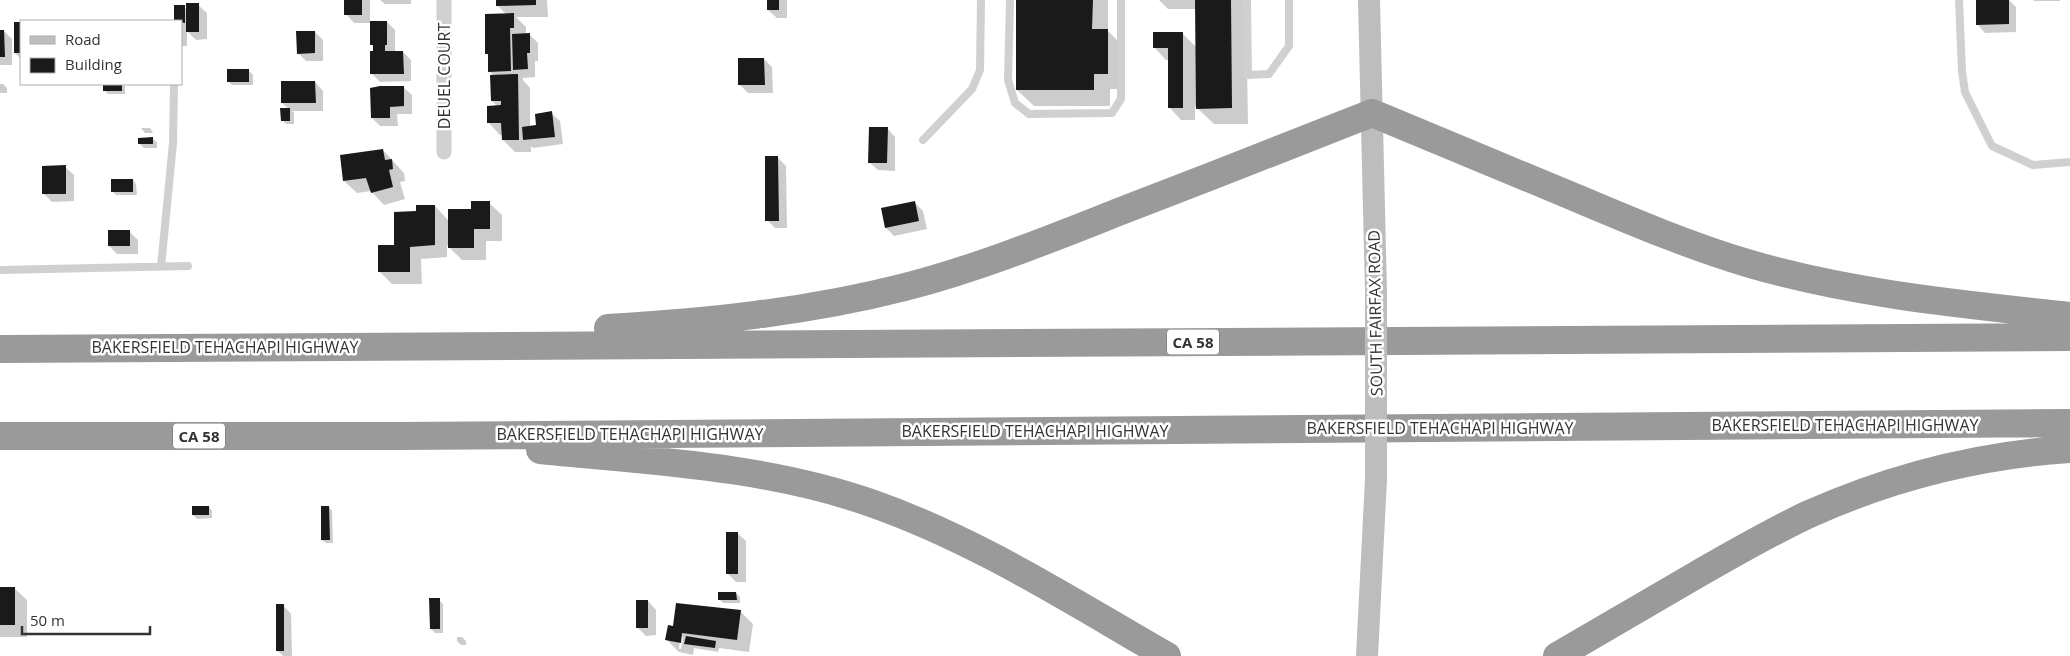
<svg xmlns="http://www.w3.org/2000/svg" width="2070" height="656" font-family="'Open Sans',sans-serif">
<rect width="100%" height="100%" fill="#fff"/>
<!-- shadow -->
<path fill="#0003" fill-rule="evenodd" d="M346 0H370V22H387L395 30V52H403L411 60V81L380 82 372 74 374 48 371 44V23H354L346 14Z
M380 0H411V4H385Z
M497 0H547L548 17H516L526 27V35H530L538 43V61H535V77L523 78V80L530 88V127H538L551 113 560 121 563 144 533 148 531 146V152H515L503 140V135H500L488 122 498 107 492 101 494 76 489 71V57L487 54 507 15 497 5Z
M768 0H787V18H777L768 10Z
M1018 0H1108V31L1124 47V89H1110V106H1034L1017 90Z
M1159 0H1246L1248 124H1214L1195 106V120H1181L1169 107V60H1166L1154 47 1183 34 1197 48 1196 9H1168Z
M1977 0H2009L2016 7V32L1985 33 1977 24Z
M2033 0H2060V1H2034Z
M198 5 207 13V39L196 40 187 31V46H181V21H175V7H184L187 10Z
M15 23H21V59L15 53Z
M0 31H4L12 39V65H0Z
M315 32 323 40V61H306L298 53Z
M764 59 772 67 773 93H748L740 85Z
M249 71 253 75V85H232L228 81Z
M315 82 323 91V111H292L294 113V124H286L282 120 289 109 282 103Z
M0 84H3L7 88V93H0Z
M104 84H123L125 86V94H108L104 90Z
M403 87 412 95V114H397L398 126H380L372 118Z
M141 128H150L153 133H145Z
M887 128 895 137V171L878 170 869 162Z
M153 139 157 142V148H144L140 144Z
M383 150 404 173 405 181 400 182 405 199 384 205 371 191 357 193 344 181 341 156Z
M778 158 786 166 787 228H775L767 220Z
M65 167 74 175V201L52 202 43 193Z
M133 180 136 184 137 195H116L112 191Z
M489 203 502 215V241H486V260H462L447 245V257L421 259 422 284H392L380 272 417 213 435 206 449 221Z
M915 203 923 211 927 229 894 236 886 228Z
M129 231 138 240V254H117L109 246Z
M209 507 212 511V518L197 519 193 515Z
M329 507 332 511 333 543H326L322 540Z
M737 533 746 541V582H736L728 574Z
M0 588H14L27 600V637H0Z
M736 593 740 597V603H723L719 599Z
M439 600 443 604V633H435L431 629Z
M648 601 656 610V635L646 636 637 627Z
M283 605 291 614 292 656H283L278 651Z
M740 611 753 624 749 652 719 648 718 652 694 648 693 655 679 652 667 640 674 628ZM680 637H683L681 649H679Z
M457 637H462L466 641V645H461L457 641Z"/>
<!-- building -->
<path fill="#1a1a1a" d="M344 0H362V15H344Z
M496 0H536V5L496 6Z
M767 0H779V10H767Z
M1016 0H1093L1092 29H1108V74H1094V90H1016Z
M1195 0H1231L1232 108 1196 109Z
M1976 0H2009V24L1976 25Z
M186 3H199V32H186Z
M174 5H185V23L174 21Z
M514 13V28H510L511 71 488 72V54H485V14Z
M370 21H387V45H385V51H403L404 74H370V51H373V45H370Z
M14 22H21V53H14Z
M0 30H4L5 57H0Z
M296 31H315V53L297 54Z
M1153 32H1183V108H1168V48H1153Z
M530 33V53H527L528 69 513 70 512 34Z
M738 58H764L765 85H738Z
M227 69H249V82H227Z
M518 74 519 140H502L501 123H487V106L501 105V101H491L490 75Z
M281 81H315L316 103H281Z
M103 84H122V91H103Z
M380 86H404V106L390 107V118H371L370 88Z
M280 108H290V121H281Z
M552 111 555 137 523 140 522 127 536 125 535 114Z
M869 127H888L887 163H868Z
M153 137V144H138V138Z
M383 149 385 160 392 159 393 169 389 170 393 187 371 193 366 178 343 181 340 155Z
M765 156H778L779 221H765Z
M66 165V194H42V166Z
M111 179H133V192H111Z
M471 201H490V229H474V248H448V209H471Z
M915 201 919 221 885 228 881 208Z
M416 205H435V245L410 247V272H378V245H394V212L416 211Z
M108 230H130V246H108Z
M192 506H209V515H192Z
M321 506H329L330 540H321Z
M726 532H738V574H726Z
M0 587H15V625H0Z
M718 592H736L737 600H718Z
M429 598H440V629H430Z
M636 600H648V628H636Z
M676 603 741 610 737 640 682 633 681 643 665 640 668 625 673 626Z
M276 604H284V651H276Z
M686 636 716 641 715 648 684 644Z"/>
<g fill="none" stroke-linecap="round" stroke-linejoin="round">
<!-- service -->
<path stroke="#d0d0d0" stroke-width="8" d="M1010 0 1008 80 1015 103 1029 114 1112 113 1121 99V0
M1247 0 1248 75 1269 74 1289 46V0
M1959 0 1962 71 1965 92 1992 146 2033 165 2070 162
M923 140 972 89 980 70 981 0
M161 267 173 143 174 84
M0 270 188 266"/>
<!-- minor -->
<path stroke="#d0d0d0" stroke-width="15" d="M444 0V152"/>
<!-- secondary -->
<path stroke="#bdbdbd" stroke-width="22" d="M1369 0 1376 293
M1367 656 1376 479"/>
<!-- motorway -->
<path stroke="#9a9a9a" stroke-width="28" d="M608 328C708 322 807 312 905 287 979 268 1050 239 1121 211 1205 179 1288 146 1372 113 1439 141 1507 169 1574 197 1631 221 1687 245 1747 263 1852 294 1961 304 2070 316
M0 349 2070 337
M0 436H399L2070 423
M540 450C651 461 765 466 871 503 977 540 1071 601 1167 656
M1557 656C1601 630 1646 604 1691 578 1729 556 1767 534 1807 515 1889 478 1980 455 2070 449"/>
<!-- secondary-bridge -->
<path stroke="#bdbdbd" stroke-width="22" d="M1376 293V479"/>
</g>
<g text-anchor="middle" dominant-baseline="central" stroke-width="5" stroke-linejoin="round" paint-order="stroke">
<!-- shield labels -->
<g fill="#fff" stroke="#707070" stroke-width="1">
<rect x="1167" y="329.5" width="52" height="25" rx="4"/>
<rect x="173" y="423.5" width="52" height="25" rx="4"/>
</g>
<g font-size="15" font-weight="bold" fill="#333">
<text x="1193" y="342">CA 58</text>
<text x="199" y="436">CA 58</text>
</g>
<!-- street labels -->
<g font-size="16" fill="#333" stroke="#fff">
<text transform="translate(444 76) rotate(-90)">DEUEL COURT</text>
<text transform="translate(1375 313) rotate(-91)">SOUTH FAIRFAX ROAD</text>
<text x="225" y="347">BAKERSFIELD TEHACHAPI HIGHWAY</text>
<text x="1845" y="425">BAKERSFIELD TEHACHAPI HIGHWAY</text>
<text x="1440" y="428">BAKERSFIELD TEHACHAPI HIGHWAY</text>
<text x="1035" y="431">BAKERSFIELD TEHACHAPI HIGHWAY</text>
<text x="630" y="434">BAKERSFIELD TEHACHAPI HIGHWAY</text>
</g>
</g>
<!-- legend -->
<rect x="20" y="20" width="162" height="65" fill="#ffffff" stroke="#adadad"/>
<rect x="30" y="36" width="25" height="8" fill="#bdbdbd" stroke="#adadad"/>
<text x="65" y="45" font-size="15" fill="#333333">Road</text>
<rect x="30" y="58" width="25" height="15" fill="#1a1a1a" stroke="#adadad"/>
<text x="65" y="70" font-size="15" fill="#333333">Building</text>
<!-- scale -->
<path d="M22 626v8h128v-8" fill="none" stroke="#333333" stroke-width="2.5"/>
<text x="30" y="626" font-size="15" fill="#333333" stroke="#ffffff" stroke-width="4" paint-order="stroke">50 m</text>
</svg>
